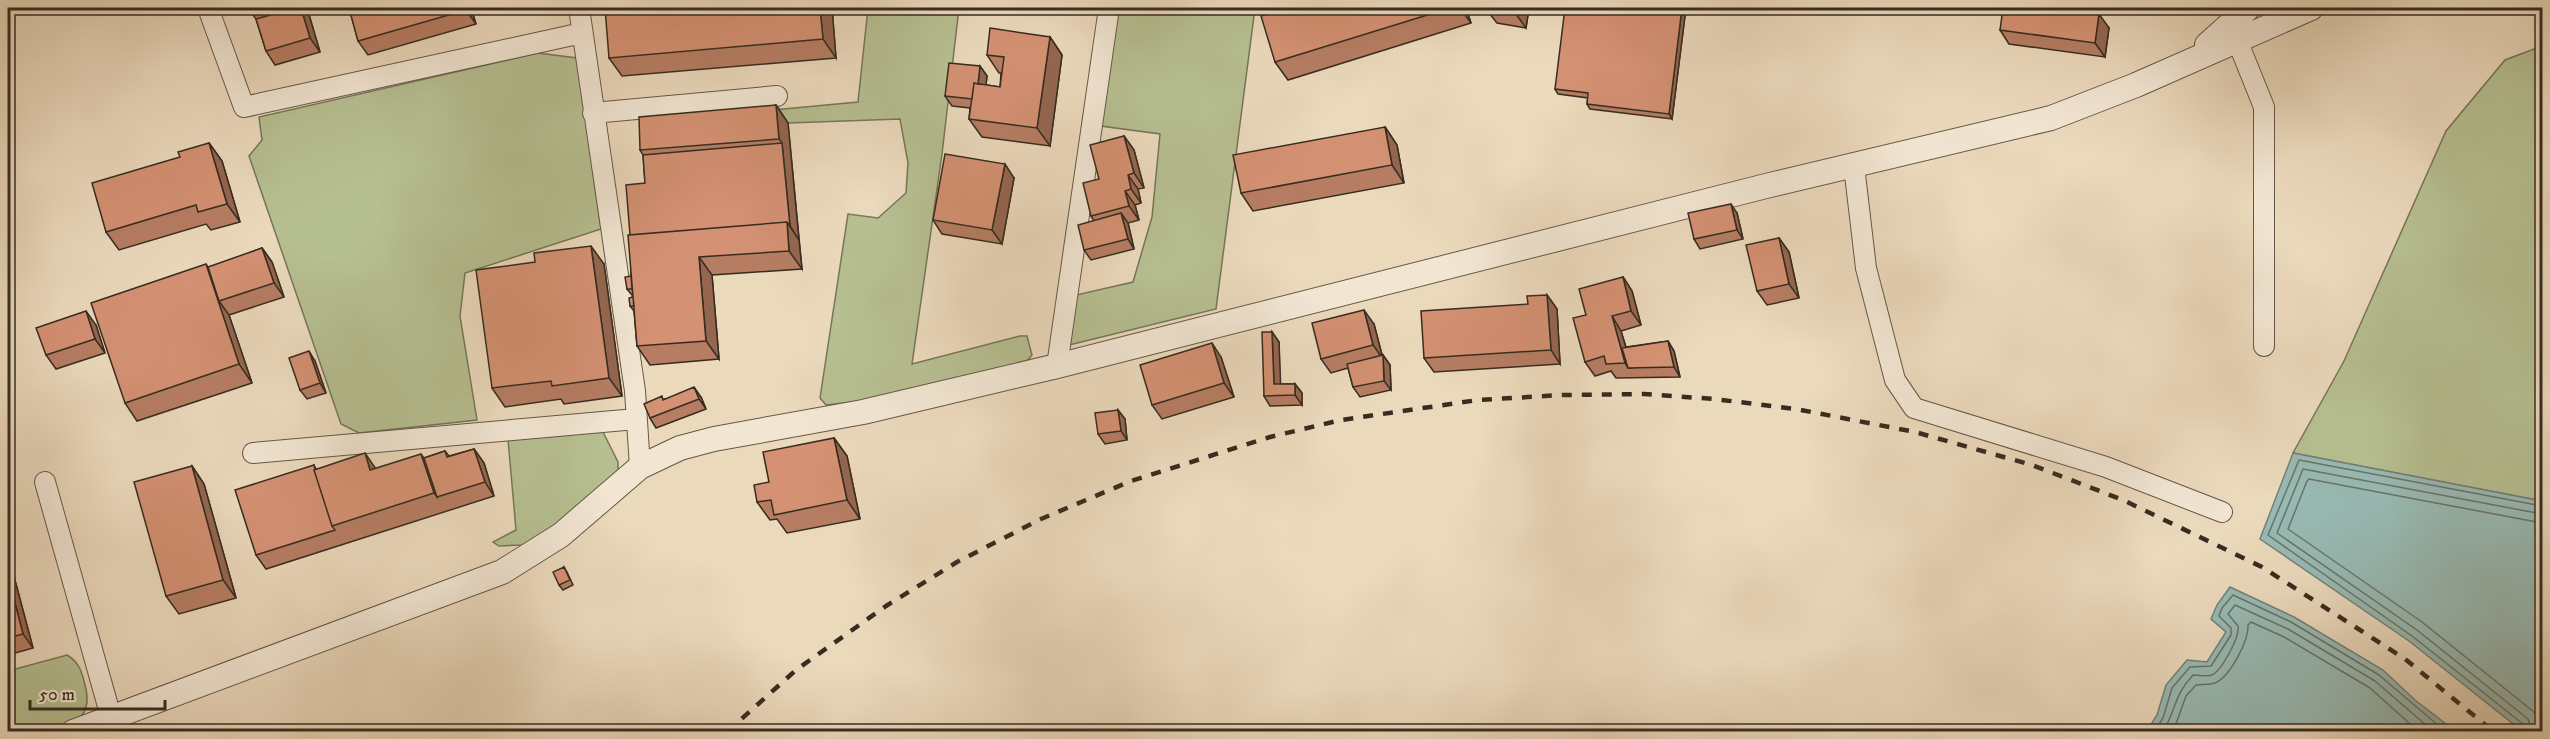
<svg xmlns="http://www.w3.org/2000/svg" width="2550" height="739" font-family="'IM FELL DW Pica',serif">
<rect width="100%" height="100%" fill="#ebd9bc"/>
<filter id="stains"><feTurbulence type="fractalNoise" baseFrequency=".00333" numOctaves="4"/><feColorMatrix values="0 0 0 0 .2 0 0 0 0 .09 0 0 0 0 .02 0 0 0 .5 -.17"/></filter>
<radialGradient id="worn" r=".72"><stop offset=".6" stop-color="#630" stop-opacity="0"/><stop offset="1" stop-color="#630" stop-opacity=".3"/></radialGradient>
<!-- green -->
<path fill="#b6bf91" stroke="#767658" stroke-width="1.5" d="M868 8H959L942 154 912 364 1020 336H1027L1032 355 1026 362 870 400 826 405 820 398 848 214 878 218 906 193 908 163 900 119 788 123 665 120 858 102Z
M1119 8H1255L1216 309 1069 345 1076 295 1133 282 1152 217 1160 134 1101 126Z
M2542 46V501L2293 453 2344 361 2446 131 2505 60Z
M538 53 577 58 601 229 465 273 460 316 477 420 359 433 341 424 249 156 262 140 259 117Z
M602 430 618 462V472L545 537 522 545 499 546 493 542 516 530 508 439Z
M67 655C79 662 82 672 85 685 99 735 40 731 8 732V671Z"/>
<!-- water -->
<path fill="#98bab3" stroke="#718178" stroke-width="1.5" d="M2293 453 2542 501V731H2522L2409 641 2260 539Z
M2230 587 2294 617 2383 670 2415 700 2455 731H2147L2157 715 2166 685 2187 660 2207 662 2226 632 2211 619 2217 605Z"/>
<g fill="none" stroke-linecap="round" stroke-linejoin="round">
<!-- shore -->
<path stroke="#68736a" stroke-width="1.5" d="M2154 732 2163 718 2172 688 2190 667 2211 666 2231 635V628L2219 616 2222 608 2233 595 2291 622 2379 675 2446 732
M2163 732C2176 710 2174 695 2193 675 2199 675 2206 677 2212 675 2222 670 2240 637 2238 626L2228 614 2235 605 2288 629 2375 681 2434 732
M2173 732 2186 696 2196 685C2202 684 2209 685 2215 683 2230 677 2249 640 2248 625L2251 622 2284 637 2370 688 2419 732
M2525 732 2523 724 2412 636 2268 535 2299 460 2542 506
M2533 732 2528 719 2417 630 2277 533 2303 469 2542 514
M2542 732 2541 722 2534 712 2422 622 2288 529 2307 481 2309 479 2542 523"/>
<defs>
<path id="minor" d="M208 8 244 107 582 33
M579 8 635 391 640 467
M2237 40 2264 107V346
M593 113 777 96
M1854 166 1866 268 1895 380 1914 408 2106 467 2222 512
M1057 366 1109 8
M253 453 636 419
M45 482 111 717"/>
<path id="tertiary" d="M2207 45 2248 8
M73 732 502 572 561 535 640 467 680 448 714 439 863 412 1057 366 1766 186 2051 118 2136 85 2311 8"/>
</defs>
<!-- minor casing -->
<use href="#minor" stroke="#645747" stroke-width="22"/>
<!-- tertiary casing -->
<use href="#tertiary" stroke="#645747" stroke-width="26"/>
<!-- minor -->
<use href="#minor" stroke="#f2e6d3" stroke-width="20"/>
<!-- tertiary -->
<use href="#tertiary" stroke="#f2e6d3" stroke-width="24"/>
<!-- rail -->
<path stroke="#372c20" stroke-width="4.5" stroke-dasharray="10 10" stroke-linecap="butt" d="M727 732 796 670 886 606 957 562 1041 519 1131 481 1270 437 1341 420 1478 400 1562 395 1644 394 1714 399 1796 409 1915 432 2032 465 2123 500 2262 567 2405 659 2494 732"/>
</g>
<!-- wall -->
<path fill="#b67d63" stroke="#372c20" stroke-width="1.5" d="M251 8H307L320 52 275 65 266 51 256 19 253 15Z
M346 8H471L476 24 368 55 358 41 350 11H348Z
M500 8H515L502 11Z
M832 8 836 58 622 76 609 58Z
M1287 8H1466L1471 23 1288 80 1275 62Z
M1485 8H1529L1526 28 1497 23Z
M1686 8 1672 119 1590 109 1587 104 1588 98 1558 94 1555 89Z
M2097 14 2109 28 2105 57 2009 44 2000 30Z
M1050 37 1062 55 1050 146 982 137 969 119 970 108 952 106 945 96 980 66 987 76 986 85 1000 87 1001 73H999L987 55Z
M776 105 788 123 802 269 712 275 719 359 650 365 637 346 634 311 630 306 633 297V294H631L627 289 631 276 630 235 645 183 643 155 640 150Z
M1385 127 1397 145 1404 183 1253 211 1241 193Z
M1124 136 1134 150 1144 188 1138 189 1141 203 1135 205 1139 220 1128 223 1134 249 1091 260 1084 250 1094 221 1091 216 1099 179Z
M209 143 222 161 240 222 211 230 206 224 119 250 106 232 180 157Z
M1014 178 1002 244 942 234 933 220Z
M1737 213 1743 239 1700 249 1694 239Z
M1779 238 1789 252 1799 298 1767 305 1757 291Z
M262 248 272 262 284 297 229 315 252 383 137 421 125 403 209 269Z
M604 264 622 396 564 404 561 399 505 407 492 388Z
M1623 277 1632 291 1641 325 1621 331 1626 347 1668 341 1674 351 1680 377 1616 378 1611 371 1595 376 1585 362 1586 315Z
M1547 295 1557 309 1560 364 1434 372 1424 358Z
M1374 324 1382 355H1383L1390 365 1391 390 1360 397 1353 387 1348 368 1331 373 1321 359Z
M96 325 105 353 56 369 46 355Z
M1272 332 1279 342 1280 384H1295L1302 393V405L1270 406 1264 396Z
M1221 357 1234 397 1162 419 1152 405Z
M315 361 326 393 307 399 300 390Z
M701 397 706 409 656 428 650 418 664 399Z
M1118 410 1125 419 1127 440 1105 444 1098 434Z
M834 438 847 456 860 519 787 533 777 519 770 520 757 502 769 482Z
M474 449 484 463 494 496 266 569 256 555 314 465 316 469H375L424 458 445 451 449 456Z
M192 466 204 484 236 598 179 614 166 596Z
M8 554 33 648 8 655Z
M564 567 567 572 573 585 563 590 559 585Z"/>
<!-- shaded-wall -->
<path fill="#946650" stroke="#372c20" stroke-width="1.5" d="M301 8H307L320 52 310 38Z
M465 8H471L476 24 466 10Z
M820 8H832L836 58 823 39Z
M1460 8H1466L1471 23Z
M1514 8H1529L1526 28 1513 10Z
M1682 8H1686L1672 119 1669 114Z
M2087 8H2098L2096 27 2086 12Z
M2099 14 2109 28 2105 57 2095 43Z
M1050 37 1062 55 1050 146 1037 128Z
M980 66 987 76 983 109 976 100Z
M776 105 788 123 799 240 790 226 782 143 779 139Z
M1385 127 1397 145 1404 183 1392 165Z
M1124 136 1134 150 1144 188 1134 173Z
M209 143 222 161 240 222 227 204Z
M1005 164 1014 178 1002 244 992 230Z
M1128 175 1138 189 1141 203 1131 189Z
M1125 191 1135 205 1139 220 1129 206Z
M1731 204 1737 213 1743 239 1737 230Z
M1121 213 1128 223 1134 249 1128 239Z
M787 222 799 240 802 269 789 251Z
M1779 238 1789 252 1799 298 1789 284Z
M591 246 604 264 622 396 609 378Z
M262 248 272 262 284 297 274 283Z
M699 257 712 275 719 359 706 341Z
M206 264 218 283 219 301 229 315 252 383 239 364Z
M1623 277 1632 291 1641 325 1631 311Z
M1547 295 1557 309 1560 364 1551 350Z
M1364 310 1374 324 1383 359 1373 345Z
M86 311 96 325 105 353 95 339Z
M1612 316 1621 331 1632 368H1628L1625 363Z
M1272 332 1279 342 1281 394 1274 384Z
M1668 341 1674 351 1680 377 1674 367Z
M1212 343 1221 357 1234 397 1224 383Z
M309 351 315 361 326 393 320 383Z
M1383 355 1390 365 1391 390 1384 381Z
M1295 384 1302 393V405L1295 395Z
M694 387 701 397 706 409 699 399Z
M1118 410 1125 419 1127 440 1121 431Z
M834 438 847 456 860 519 847 500Z
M474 449 484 463 494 496 485 482Z
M365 453 378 472 370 470Z
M421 454 434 472 437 497 434 493Z
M192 466 204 484 236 598 223 580Z
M8 554 33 648 23 634 8 576Z"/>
<!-- building -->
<path fill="#d49173" stroke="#372c20" stroke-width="1.5" d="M251 8H279L253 15Z
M296 8H301L310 38 266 51 256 19Z
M349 8H465L466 10 358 41Z
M605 8H820L823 39 609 58Z
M1287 8H1450L1275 62 1261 16Z
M1499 8H1514L1513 10Z
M1565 8H1682L1669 114 1587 104 1588 93 1555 89Z
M2003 8H2087L2086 12 2099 14 2095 43 2000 30Z
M990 28 1050 37 1037 128 969 119 974 83 1000 87 1004 57 987 55Z
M949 63 980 66 978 84 974 83 972 99 945 96Z
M776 105 779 139 640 150 639 117Z
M1385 127 1392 165 1241 193 1233 155Z
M1124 136 1134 173 1128 175 1131 189 1125 191 1129 206 1091 216 1083 183 1099 179 1090 145Z
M209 143 227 204 198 212 196 205 106 232 92 183 180 157 178 152Z
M782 143 790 226 787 222 630 235 626 185 645 183 643 155Z
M945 154 1005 164 992 230 933 220Z
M1731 204 1737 230 1694 239 1688 213Z
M1121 213 1128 239 1084 250 1078 225Z
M787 222 789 251 699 257 706 341 637 346 628 235Z
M1779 238 1789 284 1757 291 1746 245Z
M591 246 609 378 552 386 551 381 492 388 476 270 535 262 534 253Z
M262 248 274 283 219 301 208 267Z
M206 264 239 364 125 403 91 303Z
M631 276 632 289H627L625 277Z
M1623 277 1631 311 1612 316 1625 363 1606 364 1604 356 1585 362 1573 318 1586 315 1579 289Z
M1547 295 1551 350 1424 358 1421 311 1528 304 1527 296Z
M633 297 634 306H630L629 298Z
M1364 310 1373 345 1321 359 1312 323Z
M86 311 95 339 46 355 36 328Z
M1262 332H1272L1274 384H1295V395L1264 396Z
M1668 341 1674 367 1628 368 1622 348Z
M1212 343 1224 383 1152 405 1140 365Z
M309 351 320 383 300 390 289 358Z
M1383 355 1384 381 1353 387 1347 364Z
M694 387 699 399 650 418 644 404 662 396 663 400Z
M1118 410 1121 431 1098 434 1095 413Z
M834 438 847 500 774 515 771 500 757 502 754 485 769 482 763 452Z
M474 449 485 482 437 497 424 458 445 451 447 457Z
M365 453 370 470 421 454 434 493 332 526 314 470Z
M314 465 315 469 314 470 332 526 335 530 256 555 235 490Z
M192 466 223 580 166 596 134 482Z
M564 567 570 580 559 585 553 572Z
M8 576 23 634 8 638Z"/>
<!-- margin -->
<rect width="2550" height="739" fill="none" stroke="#ebd9bc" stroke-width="30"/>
<rect x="9" y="9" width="2532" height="721" fill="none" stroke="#372c20" stroke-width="3"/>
<rect x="15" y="15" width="2520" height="709" fill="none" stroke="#372c20" stroke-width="1.5"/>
<!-- scale -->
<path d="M30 700v9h135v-9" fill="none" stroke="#372c20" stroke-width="3"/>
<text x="39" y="700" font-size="18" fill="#372c20" stroke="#f2e6d3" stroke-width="4.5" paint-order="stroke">50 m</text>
<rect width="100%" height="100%" filter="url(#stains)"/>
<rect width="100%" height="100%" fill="url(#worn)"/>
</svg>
